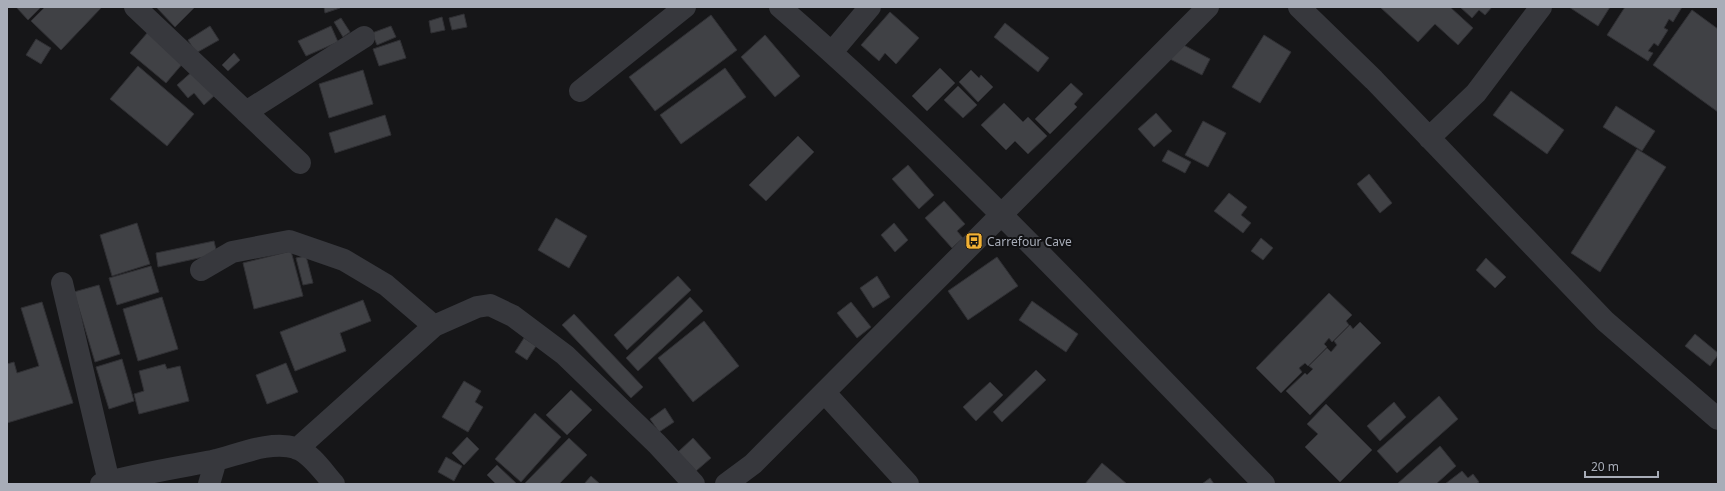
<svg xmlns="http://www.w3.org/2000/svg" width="1725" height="491" font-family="'Noto Sans',sans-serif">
<rect width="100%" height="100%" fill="#161618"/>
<!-- building -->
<path fill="#404145" stroke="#303034" d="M16 7H41L28 20Z
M45 7H102L61 50 31 21Z
M156 7H195L175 27Z
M324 7H339L340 8 325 13Z
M1380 7H1450L1473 28 1458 45 1435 24 1418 42Z
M1460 7H1492L1485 15 1479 10 1472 18Z
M1569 7H1610L1598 26Z
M1625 7H1682L1673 22 1669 19 1664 28 1668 30 1658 46 1654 43 1648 51 1653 53 1648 61 1607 35Z
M1692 10 1718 29V112L1653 65Z
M890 12 919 38 896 64 885 53 879 61 861 45Z
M464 14 467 27 452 30 449 18Z
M711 15 737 50 655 111 629 77Z
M442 17 445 30 431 33 429 21Z
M341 18 350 32 343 37 334 22Z
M1005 23 1049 58 1038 72 994 37Z
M210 26 219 40 196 53 188 40Z
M331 26 338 42 306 56 298 41Z
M391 26 396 37 377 45 372 33Z
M148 32 184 62 166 83 130 53Z
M765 35 800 76 775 97 741 57Z
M1264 35 1291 52 1260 103 1232 87Z
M36 39 51 48 41 64 26 55Z
M400 40 406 58 379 66 373 49Z
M1174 40 1210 59 1202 75 1166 57Z
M234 53 240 60 228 71 222 65Z
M138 66 194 114 167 146 110 99Z
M725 68 746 97 681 144 660 115Z
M940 68 955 83 927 111 912 96Z
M194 70 215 95 204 105 194 93 188 98 177 85Z
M363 70 373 104 329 118 319 84Z
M971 70 979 78 981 75 993 87 978 102 959 82Z
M1071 83 1083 94 1074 104 1077 107 1050 134 1035 119Z
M958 86 977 105 963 118 944 100Z
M1511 91 1564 130 1547 154 1493 115Z
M1004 103 1023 122 1028 117 1047 136 1028 154 1015 141 1006 150 981 125Z
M1616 106 1655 131 1642 151 1603 127Z
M1156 113 1172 131 1154 147 1138 129Z
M385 115 391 135 335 153 329 133Z
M1203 121 1226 133 1208 167 1185 155Z
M798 136 814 152 766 201 749 185Z
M1637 149 1666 167 1600 272 1571 253Z
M1168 150 1191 162 1185 173 1162 161Z
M908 165 934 195 919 209 892 179Z
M1369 174 1392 203 1380 213 1357 184Z
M1229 193 1247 207 1241 215 1251 223 1243 233 1214 211Z
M944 201 965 224 957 231 963 238 952 248 925 218Z
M556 218 587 236 569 268 538 250Z
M137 223 150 264 112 276 100 235Z
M894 223 908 240 895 252 881 235Z
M1261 238 1273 248 1263 260 1251 251Z
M214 241 217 254 158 267 156 253Z
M291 251 303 296 254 309 243 263Z
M306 256 313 283 303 285 296 258Z
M997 257 1018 286 968 320 948 291Z
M1486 258 1506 277 1495 288 1476 270Z
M151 266 159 292 117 305 109 278Z
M678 276 691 290 627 350 614 335Z
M877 276 890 297 873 308 860 288Z
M99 285 120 354 95 362 74 292Z
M1329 293 1352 315 1346 321 1349 325 1332 342 1329 338 1324 344 1327 347 1308 366 1305 363 1299 368 1302 372 1281 393 1256 368Z
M162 297 178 349 138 361 123 309Z
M690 297 703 311 638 371 626 358Z
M363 300 371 321 340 333 346 351 295 371 280 332Z
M1032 301 1078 334 1066 352 1019 320Z
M42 302 73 403 7 423V364L14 362 17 373 39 366 21 308Z
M851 302 871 327 857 338 837 313Z
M574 314 643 387 631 398 562 325Z
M704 321 739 366 693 402 658 358Z
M1360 322 1381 343 1310 415 1286 391 1305 373 1307 375 1313 369 1309 366 1327 348 1331 352 1337 345 1334 341 1350 325 1353 329Z
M1695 334 1718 353V355L1710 366 1685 346Z
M524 338 536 346 527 360 515 352Z
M122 359 134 401 109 409 96 367Z
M286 363 298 392 267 404 256 375Z
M165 364 167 369 180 366 189 401 139 414 134 394 144 391 139 371Z
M1036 370 1046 380 1002 422 993 412Z
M464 381 481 391 475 402 483 407 468 432 442 417Z
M990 382 1003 395 976 421 963 407Z
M571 390 592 410 567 435 546 415Z
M1439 396 1458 419 1397 473 1377 451Z
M1394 402 1406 417 1380 441 1367 426Z
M1326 404 1372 450 1340 482 1305 447 1318 434 1307 424Z
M665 408 674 422 659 432 650 419Z
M535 413 561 437 521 482 495 459Z
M467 437 479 449 464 465 452 453Z
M569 438 587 455 559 484H524Z
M693 438 711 458 696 471 678 452Z
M1440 446 1456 466 1436 484H1397Z
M446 457 462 466 454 481 438 472Z
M1102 463 1127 484H1085Z
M497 465 517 484H496L487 475Z
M1462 471 1468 478 1473 474 1479 482 1476 484H1445Z
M591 476 600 484H584Z
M1210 478 1214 484H1202Z"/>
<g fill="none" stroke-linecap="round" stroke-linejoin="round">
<!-- minor -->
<path stroke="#37383d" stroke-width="22" d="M135 7 300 163
M780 7C951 155 1106 322 1264 484
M1299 7 1374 80 1605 321 1718 419
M832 52 870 7
M580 91 685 7
M246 112 364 37
M1429 138 1476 93 1541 7
M201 270 232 252 289 241 344 260 386 285 434 326
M62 283 109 482
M825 393 908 484
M297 449 434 326 477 307 490 305 513 316 565 355 657 444 694 484
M101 484C137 474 175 468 212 461 238 455 270 440 296 448 311 453 324 473 334 484
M209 484 216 460
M726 484 753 464 1208 7"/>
</g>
<!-- icons -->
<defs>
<symbol id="bus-square" viewBox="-11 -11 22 22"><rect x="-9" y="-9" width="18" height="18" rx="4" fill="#f2b134" stroke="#111113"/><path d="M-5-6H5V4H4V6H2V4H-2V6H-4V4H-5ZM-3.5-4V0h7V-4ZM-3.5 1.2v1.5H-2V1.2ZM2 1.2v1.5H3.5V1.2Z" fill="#111"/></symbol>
</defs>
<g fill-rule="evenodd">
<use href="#bus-square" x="964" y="231" width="20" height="20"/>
</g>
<g text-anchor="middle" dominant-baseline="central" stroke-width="4" stroke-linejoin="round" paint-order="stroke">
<!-- poi labels -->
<g font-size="12" fill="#a8adb8" stroke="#111113" text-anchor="start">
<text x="987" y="241">Carrefour Cave</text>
</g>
</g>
<!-- border -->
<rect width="1725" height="491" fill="none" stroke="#a8adb8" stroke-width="16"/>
<!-- scale -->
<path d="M1585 471v6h73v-6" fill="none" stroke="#a8adb8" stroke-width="2"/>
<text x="1591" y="471" font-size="12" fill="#a8adb8" stroke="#111113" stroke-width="3" paint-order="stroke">20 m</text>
</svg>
